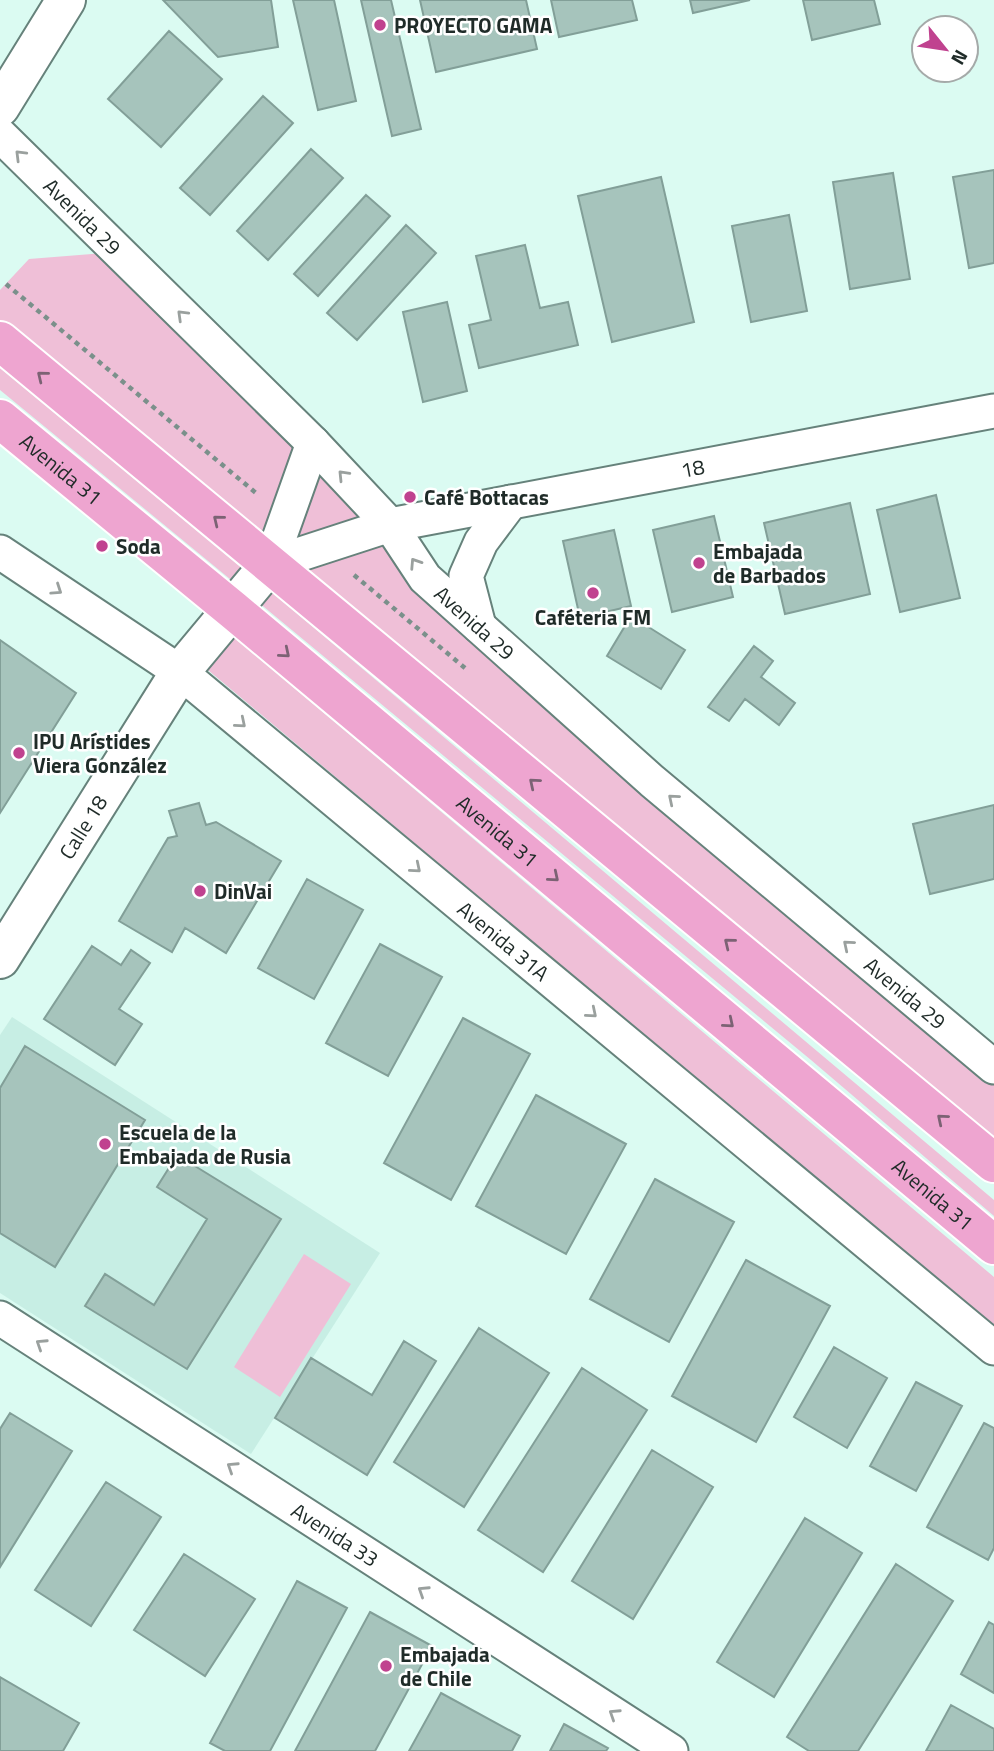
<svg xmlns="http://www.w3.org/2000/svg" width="994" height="1751" font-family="'Titillium Web',sans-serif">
<rect width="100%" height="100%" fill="#dbfbf2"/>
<!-- built -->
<path fill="#c7eee4" d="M12 1017 380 1253 251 1454 0 1293V1035Z"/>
<!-- green -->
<path fill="#efbfd7" d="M117 252 390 525 994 1067V1163L0 341V290L29 259Z
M0 368 247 572 236 584 0 390Z
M269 590 994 1200V1216L811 1060 258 602Z
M230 634 994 1277V1329L202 665Z
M304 1254 351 1284 280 1397 234 1367Z"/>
<!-- building -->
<path fill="#a6c4bc" stroke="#829f98" stroke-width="2" d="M163 0H271L278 47 218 57Z
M293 0H334L356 101 318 110Z
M361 0H391L421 129 392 136Z
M420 0H526L537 49 436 72Z
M551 0H632L637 20 559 37Z
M690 0H750L693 13Z
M803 0H874L880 24 812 40Z
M169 31 222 79 161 147 108 99Z
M263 96 293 123 210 215 180 188Z
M311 149 343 178 268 260 237 231Z
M994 170V263L969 268 953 177Z
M893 173 910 279 850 289 833 182Z
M661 177 694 322 612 342 578 196Z
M366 195 390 216 318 296 294 274Z
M789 215 807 311 751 322 732 226Z
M406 225 436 253 357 340 327 313Z
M525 245 540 308 568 302 578 345 479 368 469 325 491 320 476 256Z
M447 302 467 391 423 402 403 312Z
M936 495 960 598 900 612 877 510Z
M850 503 870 594 785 614 764 523Z
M714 516 733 597 672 612 653 530Z
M614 530 631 606 580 618 563 541Z
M631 616 685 650 661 689 607 656Z
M0 640 76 693 0 813Z
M754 646 773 661 761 677 795 703 779 725 745 699 729 721 708 707Z
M199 803 206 825 216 822 281 861 226 953 185 928 172 952 119 921 168 838 177 836 169 811Z
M994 805V879L930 894 913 824Z
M307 879 363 910 314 999 258 968Z
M380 944 442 977 388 1076 326 1043Z
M92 946 121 965 131 950 150 963 119 1009 142 1024 115 1065 44 1019Z
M463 1018 530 1054 451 1200 384 1163Z
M25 1046 145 1120 55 1267 0 1233V1088Z
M536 1095 626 1144 566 1254 476 1206Z
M177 1155 281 1219 187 1369 85 1306 105 1274 154 1305 207 1219 157 1187Z
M655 1179 734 1222 669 1342 590 1299Z
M746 1260 830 1306 756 1442 672 1396Z
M479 1328 549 1373 464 1507 394 1462Z
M404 1341 436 1361 367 1475 275 1418 311 1358 372 1395Z
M834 1347 887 1378 847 1448 794 1417Z
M582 1368 647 1410 543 1572 478 1530Z
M916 1382 962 1406 916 1491 870 1466Z
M10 1413 72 1451 0 1567V1429Z
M984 1423 994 1428V1548L988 1560 927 1527Z
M652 1450 713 1487 633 1619 572 1581Z
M106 1482 161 1517 91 1626 35 1590Z
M805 1518 862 1553 774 1697 717 1662Z
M184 1554 255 1599 205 1676 134 1630Z
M896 1564 953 1601 858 1751H809L787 1737Z
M297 1581 347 1608 270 1751H225L210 1743Z
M370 1612 432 1646 375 1751H295Z
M989 1622 994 1625V1693L961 1674Z
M0 1677 79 1723 63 1751H0Z
M441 1693 520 1736 512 1751H409Z
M951 1705 994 1729V1751H926Z
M564 1724 608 1748 606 1751H550Z"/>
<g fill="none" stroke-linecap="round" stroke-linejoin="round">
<defs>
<g id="street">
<path id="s1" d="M0 135 313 443 390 525 425 578 652 781 994 1067"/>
<path id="s2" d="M0 552 180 672 994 1348"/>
<path id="s3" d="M270 564 390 525 994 411"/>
<path d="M270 564 313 443"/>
<path d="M479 626 466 576 481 542 511 502"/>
<path id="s4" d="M0 1318 671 1751"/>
</g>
<g id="secondary">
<path d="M0 107 66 0"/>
<path id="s5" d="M0 959 180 672 270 564"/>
</g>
<g id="primary">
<path d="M0 341 994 1163"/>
<path id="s6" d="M0 419 233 610 994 1245"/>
</g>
</defs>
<!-- street casing -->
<use href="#street" stroke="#66827b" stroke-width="37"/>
<!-- secondary casing -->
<use href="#secondary" stroke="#66827b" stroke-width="42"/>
<!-- primary casing -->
<use href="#primary" stroke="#fff" stroke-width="42"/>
<!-- path -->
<path stroke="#7b908b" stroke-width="4.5" stroke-dasharray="5 5" stroke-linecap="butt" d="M6 284 256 493
M354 575 465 668"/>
<!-- street -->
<use href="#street" stroke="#fff" stroke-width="33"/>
<!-- secondary -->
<use href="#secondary" stroke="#fff" stroke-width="38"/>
<!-- primary -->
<use href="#primary" stroke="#eea5d0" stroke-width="38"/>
</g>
<!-- one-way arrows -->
<defs><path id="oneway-chevron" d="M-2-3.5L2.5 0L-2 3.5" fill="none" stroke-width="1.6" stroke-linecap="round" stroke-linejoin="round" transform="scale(1.75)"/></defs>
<g stroke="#9aa09e">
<use href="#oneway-chevron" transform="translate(20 155) rotate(-135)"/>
<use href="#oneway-chevron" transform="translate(182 315) rotate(-136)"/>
<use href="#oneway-chevron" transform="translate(343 475) rotate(-134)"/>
<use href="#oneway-chevron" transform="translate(415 563) rotate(-123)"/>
<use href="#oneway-chevron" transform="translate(57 590) rotate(34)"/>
<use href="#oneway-chevron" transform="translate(241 723) rotate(40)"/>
<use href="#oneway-chevron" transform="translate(673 799) rotate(-140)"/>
<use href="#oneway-chevron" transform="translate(416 868) rotate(40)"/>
<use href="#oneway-chevron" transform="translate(848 945) rotate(-140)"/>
<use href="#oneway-chevron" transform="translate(592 1013) rotate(40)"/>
<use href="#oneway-chevron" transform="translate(41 1344) rotate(-147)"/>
<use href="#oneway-chevron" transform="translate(232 1467) rotate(-147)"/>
<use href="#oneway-chevron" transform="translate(423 1591) rotate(-147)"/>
<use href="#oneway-chevron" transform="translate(614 1714) rotate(-147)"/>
</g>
<g stroke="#7c6274">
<use href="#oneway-chevron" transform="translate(42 376) rotate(-141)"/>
<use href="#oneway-chevron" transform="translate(218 520) rotate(-141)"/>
<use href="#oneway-chevron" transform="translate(285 653) rotate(40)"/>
<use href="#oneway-chevron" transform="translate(534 783) rotate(-140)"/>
<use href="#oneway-chevron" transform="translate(554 877) rotate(40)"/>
<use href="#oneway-chevron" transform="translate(729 943) rotate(-141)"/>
<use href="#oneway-chevron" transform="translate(729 1023) rotate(40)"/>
<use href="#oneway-chevron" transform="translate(942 1119) rotate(-140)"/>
</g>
<!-- markers -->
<g fill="#c0428f" stroke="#fff" stroke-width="2.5">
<circle cx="380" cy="25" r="7"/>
<circle cx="410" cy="497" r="7"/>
<circle cx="102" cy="546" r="7"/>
<circle cx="699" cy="563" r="7"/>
<circle cx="593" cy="593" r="7"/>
<circle cx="19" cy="753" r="7"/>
<circle cx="200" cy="891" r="7"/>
<circle cx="105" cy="1144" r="7"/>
<circle cx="386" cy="1666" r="7"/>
</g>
<g text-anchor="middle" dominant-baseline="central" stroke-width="5" stroke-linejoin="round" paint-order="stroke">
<!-- poi labels -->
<g font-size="21" font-weight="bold" fill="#1f2b28" stroke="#fff" text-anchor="start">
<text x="394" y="25">PROYECTO GAMA</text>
<text x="424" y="497">Café Bottacas</text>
<text x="116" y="546">Soda</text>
<text x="713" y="551">Embajada<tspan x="713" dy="24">de Barbados</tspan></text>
<text x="593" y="617" text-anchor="middle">Caféteria FM</text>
<text x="33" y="741">IPU Arístides<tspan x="33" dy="24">Viera González</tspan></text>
<text x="214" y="891">DinVai</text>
<text x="119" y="1132">Escuela de la<tspan x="119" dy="24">Embajada de Rusia</tspan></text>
<text x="400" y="1654">Embajada<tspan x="400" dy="24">de Chile</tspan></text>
</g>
<!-- street labels -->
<g font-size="21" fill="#1f2b28" stroke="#fff">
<text stroke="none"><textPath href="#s1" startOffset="116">Avenida 29</textPath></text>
<text stroke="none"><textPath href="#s3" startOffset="434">18</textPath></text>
<text stroke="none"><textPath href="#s6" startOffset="79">Avenida 31</textPath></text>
<text stroke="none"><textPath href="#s1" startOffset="682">Avenida 29</textPath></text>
<text stroke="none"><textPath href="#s5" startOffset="156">Calle 18</textPath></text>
<text stroke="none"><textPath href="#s6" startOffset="646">Avenida 31</textPath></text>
<text stroke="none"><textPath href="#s2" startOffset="637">Avenida 31A</textPath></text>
<text stroke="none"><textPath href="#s1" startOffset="1250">Avenida 29</textPath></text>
<text stroke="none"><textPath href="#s6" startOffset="1213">Avenida 31</textPath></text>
<text stroke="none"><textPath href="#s4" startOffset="399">Avenida 33</textPath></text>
</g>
</g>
<!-- north arrow -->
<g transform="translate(945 49) rotate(120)"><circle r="33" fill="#ffffff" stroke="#a5aaa9" stroke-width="2"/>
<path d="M0-5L12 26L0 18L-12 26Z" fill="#c0428f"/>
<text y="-10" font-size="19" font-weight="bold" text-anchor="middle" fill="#1f2b28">N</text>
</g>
</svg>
